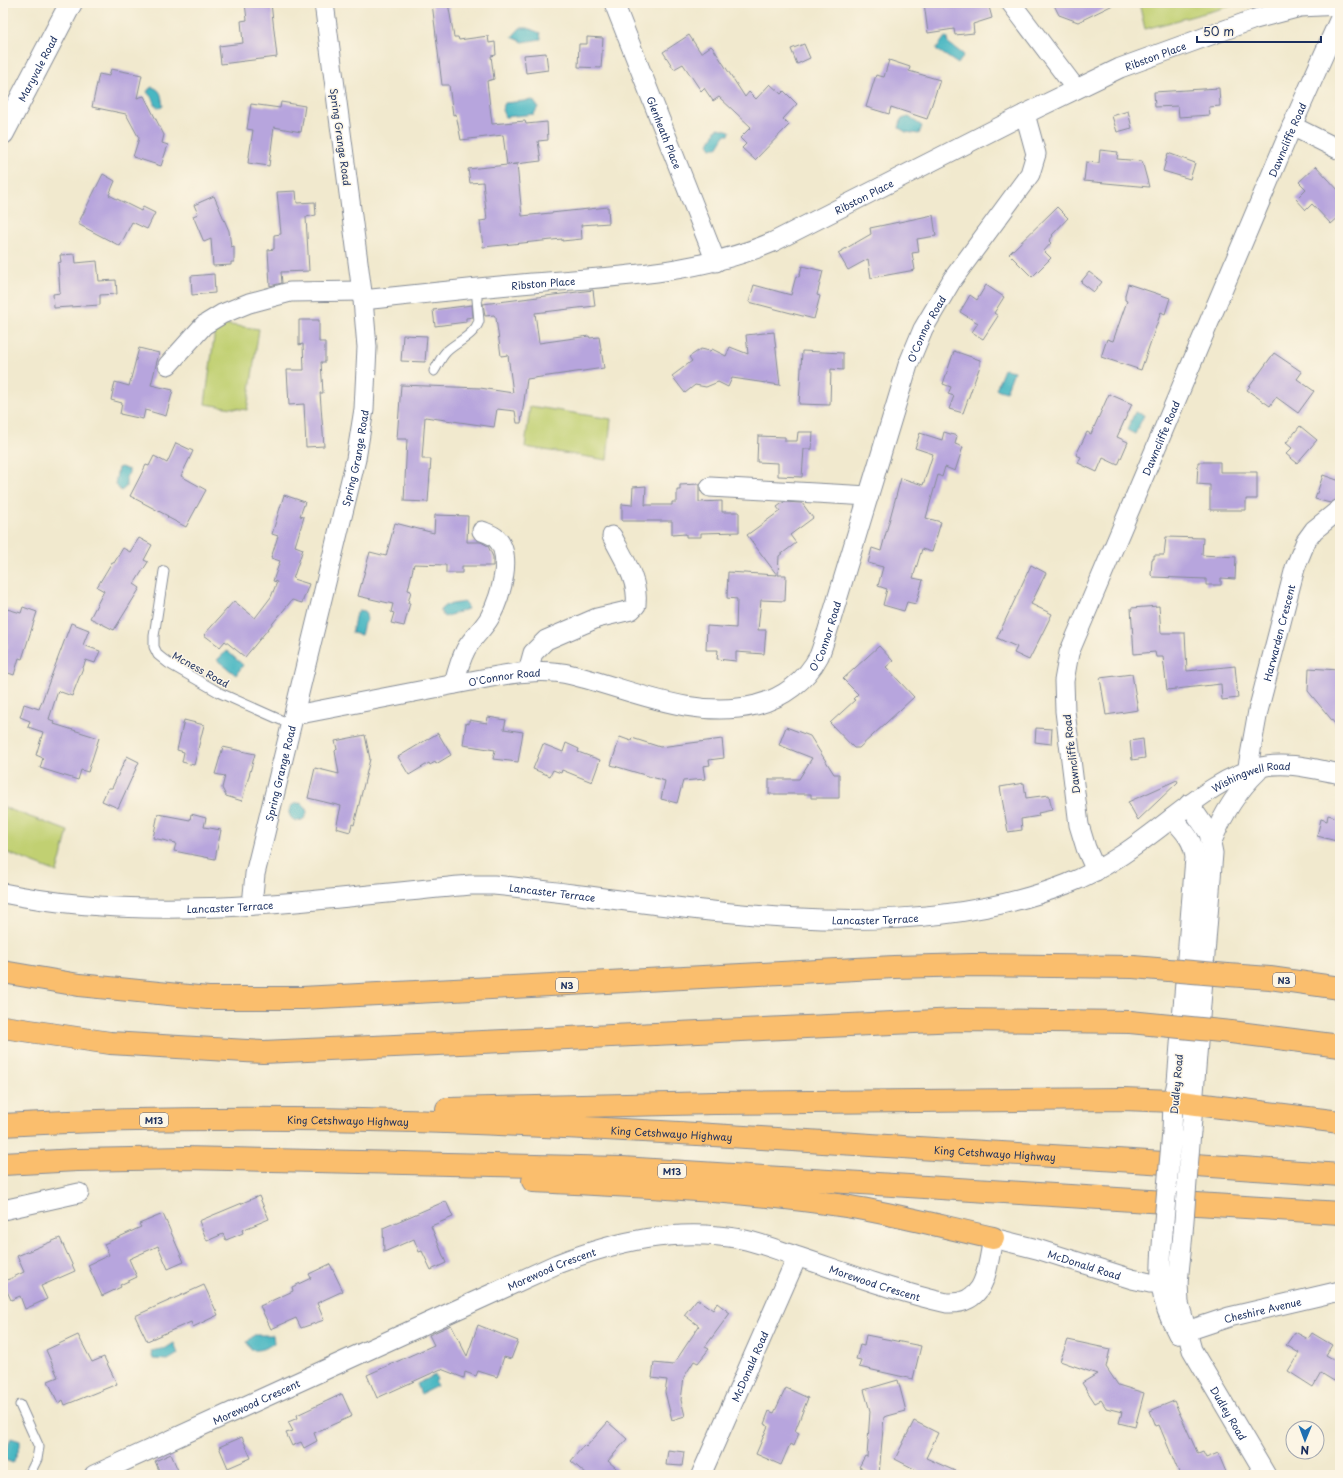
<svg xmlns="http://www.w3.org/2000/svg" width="1343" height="1478" font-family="'Playpen Sans',sans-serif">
<rect width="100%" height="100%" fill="#fcf5e5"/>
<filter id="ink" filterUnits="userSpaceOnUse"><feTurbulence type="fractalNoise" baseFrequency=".025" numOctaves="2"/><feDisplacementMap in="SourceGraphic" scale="8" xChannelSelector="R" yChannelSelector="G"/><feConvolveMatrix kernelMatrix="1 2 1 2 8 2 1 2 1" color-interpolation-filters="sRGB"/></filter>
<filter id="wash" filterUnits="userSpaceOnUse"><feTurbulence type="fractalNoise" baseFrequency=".012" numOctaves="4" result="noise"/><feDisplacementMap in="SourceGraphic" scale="16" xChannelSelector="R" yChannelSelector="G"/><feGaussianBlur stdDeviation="0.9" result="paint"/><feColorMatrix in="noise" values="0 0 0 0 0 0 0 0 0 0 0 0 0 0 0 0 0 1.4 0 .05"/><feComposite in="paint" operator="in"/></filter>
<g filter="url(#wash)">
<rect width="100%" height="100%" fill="#f1e9ce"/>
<!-- green -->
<path fill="#c1d072" stroke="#6e8068" d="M1139 3H1230L1231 6 1145 29Z
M216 323 259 329 247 410 205 404Z
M530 406 611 419 607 460 525 447Z
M3 807 68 831 57 872 3 851Z"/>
<!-- water -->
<path fill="#48b7c2" stroke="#327390" d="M520 28H528L540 33 541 39 523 42 512 37Z
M945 37 948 38 947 42 964 55 958 64 936 49Z
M152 87C163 90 161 98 163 106L160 108 154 105V100L147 92 149 89Z
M533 100 538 107 534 114 505 117 502 110 505 103Z
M909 117 922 126 919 134 906 132 899 128 901 119Z
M719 128 730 131 729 135H725L717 148H711L709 145C710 139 715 136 715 130Z
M1004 369 1014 371 1006 392 996 389Z
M1135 412 1144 415 1135 434 1127 430Z
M121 467 129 470V473L126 477V487L121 491 115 484 118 468Z
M465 602 468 609 444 617 440 610 446 605Z
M359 610 365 611 367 620 364 623 361 635 352 633 355 617Z
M227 651 243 665 236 675 217 660Z
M289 812a9 9 0 1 1 18 0a9 9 0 1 1-18 0Z
M254 1335H273L274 1343C267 1348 260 1351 251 1350L247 1342Z
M174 1343 178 1354 168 1360 153 1359 151 1351 166 1348Z
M435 1375 437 1380 435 1382 437 1386 421 1394 417 1384Z
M11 1438 20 1441V1446L13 1463 3 1459Z"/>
<g id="blocks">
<!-- building -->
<path fill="#b7a5dd" d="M245 3H271L277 57 221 64 219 46 243 43 241 21 247 20Z
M432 3H448L454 37H458L459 40 488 36 489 43 495 42 496 55 491 56 494 79 487 81 492 124 525 121 526 124 547 122 548 140 538 141 541 161 507 165 503 135 461 140 456 114 453 115 449 85H442Z
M924 3H988L992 18 973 24 974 33 955 35 954 29 928 33Z
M1053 3H1117L1078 22 1059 15Z
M689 35 701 53 711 46 713 48 745 97 749 92 756 99 770 84 781 94 784 91 797 104 783 119 789 125 755 160 742 148 746 144 740 138 751 127 719 97 713 101 704 88 701 91 683 64 674 69 663 52Z
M587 37 603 38 601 68 578 67 579 44H587Z
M804 44 810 58 797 64 791 49Z
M546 53 548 70 526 73 524 55Z
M889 60 910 67 909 71 940 80 927 119 891 107 889 114 866 107 876 75 884 77Z
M111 69 142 75 137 98 144 96 164 135 162 143 168 145 161 166 133 157 139 138 126 114 92 107 99 74 109 76Z
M1219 88 1220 106 1209 107 1210 115 1179 117 1178 106 1155 107 1154 92Z
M281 102 305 106 301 132 274 127 269 166 248 163 253 130 247 129 251 104 280 108Z
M1128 111 1132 128 1117 132 1112 116Z
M1100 150 1118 152 1117 159 1142 161 1149 187 1084 181 1086 162 1099 163Z
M1168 153 1195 163 1190 179 1163 171Z
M517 164 522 216 608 207 609 223 581 225 582 239 562 241V239L483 247 480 221 487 220 483 182 470 183 468 169Z
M1316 166 1340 192V216L1331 224 1312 204 1306 210 1296 199 1306 189 1299 182Z
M103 174 115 181 109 195 141 211 143 207 155 213 147 229 132 222 120 246 78 224Z
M296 191 297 203 315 202 316 215 306 217 309 271 281 272 282 283 270 286 268 250 274 249V235L281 234 277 192Z
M214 196 229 231 231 247 234 246V262H231V265L213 266 211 239 204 242 193 216 198 214 194 205Z
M1057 207 1068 218 1052 235 1053 236 1049 241 1051 243 1044 251 1051 258 1032 277 1009 254Z
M933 215 936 236 917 239 919 252 912 253 915 270 871 278 868 259 848 270 838 253 871 234 870 228Z
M75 254 76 263 97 261 99 281 116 280 117 294 100 295V305L54 308 53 294 60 293 58 263 61 262 60 255Z
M802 266 823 271 817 295 820 296 814 319 749 302 754 285 791 295 796 276 799 277Z
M1089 272 1102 282 1094 292 1081 282Z
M214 274 215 293 192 295 191 276Z
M1128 284 1170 298 1165 314 1161 312 1141 370 1101 357 1107 339 1113 341 1127 301 1125 300V295Z
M986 285 1004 297 994 313 998 316 983 339 972 332 978 323 960 312 970 295 977 300Z
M593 290 595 306 535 313 539 343 589 336 590 338 599 337 604 368 527 379 521 423H517L515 411 497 409 494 427 425 417 422 459H431L428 502 404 501 407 439H397L401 385 480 388 513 393 508 355 501 356 496 318 494 315 485 316 483 304Z
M472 305 473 317 466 318V322L435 326 433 310Z
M299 320H319V342H325V362H321L323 393H320L324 446 306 447 304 404 289 405 287 370H304L303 344 299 345Z
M774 332 780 385 732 378 728 387 718 382 706 387 695 385 685 393 672 376 692 361 689 357 701 349 710 351 712 349 726 356 730 347 748 354 746 335Z
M403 335 427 336 425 362 401 361Z
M139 348 159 353 151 385 173 390 166 416 145 410 143 419 120 414 122 403 111 400 115 382 129 386Z
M802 351 843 353V370L831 369 830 405 799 404Z
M954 351 980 360V366L963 413 949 409 954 396 948 394 951 387 943 384Z
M1274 353 1302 372 1297 379 1314 391 1298 413 1276 397 1270 406 1247 390Z
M1109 394 1132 404 1117 437 1128 442 1118 465 1103 458 1097 472 1078 463 1081 457 1076 455 1087 432 1091 434Z
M1300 426 1317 440 1297 463 1286 454 1292 448 1286 443Z
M798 432H813L812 449H804L802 477 778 476V463L757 462 758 436 785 437V441H797Z
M944 432 957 436 955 444 963 447 955 471 945 467 942 477 938 475 926 518 941 522 932 552 922 549 913 578 923 580 916 604 907 602 904 611 883 605 887 589 878 586 883 567 868 563 872 548 881 551 901 478 923 485 933 454 915 448 920 433 942 440Z
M176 443 193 451 181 476 206 490 186 527 167 517 168 516 130 496 146 465 149 466 154 456 167 463Z
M1198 462H1220V472H1257V499H1246V510H1210V485L1197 484Z
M1323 475 1340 481V498L1330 503 1315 499Z
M699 484V502L722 501V512H739V532L701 533V537H686V534L672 535V521H622V504L632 505 633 487 646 486 645 505H672V502H677V490H680V485Z
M284 495 305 502 300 516 304 517 295 546 303 549 293 579 309 584 302 603 292 600 245 657 225 641 220 647 204 635 234 601 255 618 271 597 277 582 273 581 280 561 271 558 278 536 272 534Z
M784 502 802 503 813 518 790 535 796 543 779 556 778 575H786L785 601 761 600 758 630H766L764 654 736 652V661L717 659 718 650H706L707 626 736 628 737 599 727 598 728 572 777 575 747 535 780 511 777 507Z
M435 515 468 516 467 542H481L488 546 493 557V566H462V573H446V565L414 564 408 590 411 591 408 603H410L404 626 391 623 394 613 391 612 393 604 358 596 370 552 386 556 395 523 434 533Z
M1166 537 1203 538 1202 555 1236 557 1235 579 1221 578V585H1206V579L1153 577 1151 575 1152 559H1154V555H1164Z
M139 538 152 545 144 560 148 562 134 584 140 588 114 630 90 618 104 591 97 587 112 562 114 563 123 548 130 552Z
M1031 565 1046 573 1031 604 1052 614 1029 660 1014 653 1017 647 997 638Z
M1159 606 1161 633H1185L1187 671 1235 666 1238 698 1222 700 1221 684 1167 690 1163 657H1156L1155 652 1134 654 1131 608Z
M23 607 37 612 22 659 19 658 14 675 3 671V659L8 645 3 643V622L7 609 21 613Z
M71 623 89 630 83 645 100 651 95 663 86 660 72 696 58 691 49 719 55 722 54 724 99 738 88 772 81 770 78 780 40 768 43 758 36 755 43 732 28 727 30 721 20 717 24 704 39 709Z
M879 646 893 661 886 667 914 697 859 748H854L830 723 855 700 853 699 858 694 843 679Z
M1309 668 1338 670V680L1340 683V730L1308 691Z
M1132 674 1138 710 1106 715 1100 678Z
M488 717 506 720 504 729 523 732 518 762 493 759 495 750 463 745 466 723 469 724V720L487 723Z
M184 720 204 725 194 765 182 762 184 752 177 750Z
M786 727 810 736 834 774H839V798H811V794H769V779H799L812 758 779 745Z
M1036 728 1052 729 1051 744 1035 742Z
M438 733 451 755 436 764 435 762 430 765 429 763 409 775 398 757Z
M365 735 370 759 354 825 352 824 350 832 336 828 341 806 308 798 315 768 339 774 335 751 337 749 335 741Z
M620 737 631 741 632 738 660 747 722 739 724 758 709 760 710 765 703 766 705 779 683 781 677 803 661 799 665 781 611 765Z
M1143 739 1145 758 1132 760 1130 741Z
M566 743 579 749 578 752 600 760 592 782 562 770 561 773 553 770 550 776 533 769 543 744 563 752Z
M223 747 255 754 242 801 226 796 222 788 225 776 215 774Z
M127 756 139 762 118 808 102 801 108 788H112Z
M1177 780 1178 782 1138 820 1128 802Z
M1024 783 1026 798 1049 795 1052 810 1038 813 1039 816 1021 819 1022 830 1008 832 1000 787Z
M158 814 190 820 191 814 206 818 204 827 221 830 215 859 174 851 176 843 153 838Z
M1328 815 1340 818V842L1317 836 1321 819 1327 821Z
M259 1196 269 1219 242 1230 243 1233 226 1240 223 1234 207 1241 199 1221Z
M446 1201 453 1217 431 1226 446 1263 431 1270 422 1251 419 1252 414 1239 384 1252 383 1228Z
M163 1214 184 1262 168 1269 158 1246 129 1259 137 1277 120 1285 121 1287 102 1296 88 1265 109 1255 104 1244 141 1227 139 1224Z
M60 1238 75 1271 41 1286 47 1299 25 1309 20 1296 11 1300 3 1282 24 1272 17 1256Z
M330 1264 343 1291 317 1303 324 1320 301 1328 296 1318 271 1329 260 1306 293 1291 292 1287 311 1278 309 1274Z
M204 1285 218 1315 193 1327 191 1322 147 1341 135 1316Z
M697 1299 713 1310 717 1303 730 1313 705 1347 709 1349 698 1363 694 1361 684 1377 681 1400 685 1416 672 1420 665 1392 667 1380 652 1378 654 1363 673 1365 699 1326 684 1315Z
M451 1325 467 1356 478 1325 518 1341 511 1359 504 1357 497 1377 478 1371 476 1376 465 1372 464 1378 441 1369 377 1398 367 1375 434 1345 429 1335Z
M1295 1332 1308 1339 1312 1333 1332 1345 1326 1355 1340 1363V1371L1334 1381 1321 1373 1313 1387 1288 1371 1299 1353 1286 1345Z
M78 1335 92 1362 104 1357 117 1384 65 1405 63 1400 58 1403 48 1381 58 1377 46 1350Z
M866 1335 921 1346 913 1379 859 1367 861 1360 856 1359 860 1345 864 1346Z
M1068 1340 1110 1349 1106 1367 1118 1385 1144 1393 1135 1427 1119 1423 1122 1412 1106 1408 1101 1400 1095 1403 1082 1383 1097 1374 1060 1361Z
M898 1380 906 1411 884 1417 879 1475H876L859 1467 865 1456 867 1457 870 1411 864 1390Z
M786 1388 808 1398 795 1431 799 1433 794 1446 790 1444 781 1465 756 1454 768 1426 764 1424 769 1411 774 1413Z
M342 1394 352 1416 314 1433 317 1441 304 1448 301 1442 292 1446 286 1433 293 1431 288 1422 298 1418 297 1415Z
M1174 1401 1198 1454 1203 1452 1206 1458 1218 1453 1226 1472 1219 1475H1180L1159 1425 1156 1426 1150 1411Z
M914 1421 938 1433 926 1458 964 1475H926L895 1459Z
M608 1422 627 1439 608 1461 624 1475H587L571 1461 584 1445 586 1447Z
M242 1437 251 1458 228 1468 219 1447Z
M668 1450 684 1452 682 1466 666 1465Z
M171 1454 180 1475H161L155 1461Z"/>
</g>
</g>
<g filter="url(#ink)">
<use href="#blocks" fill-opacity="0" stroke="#868c96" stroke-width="1"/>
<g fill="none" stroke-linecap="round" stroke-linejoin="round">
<defs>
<path id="service" d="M434 371C438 365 441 357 446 352 456 342 474 336 479 321L476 288
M164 571 154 636V647L158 655 168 663 220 693 292 725
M20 1405 39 1447 37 1459 29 1475"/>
<g id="minor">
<path id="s1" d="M614 3 716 262"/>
<path d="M1011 3 1076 89"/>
<path d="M1292 126 1340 150"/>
<path id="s2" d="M363 300C420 294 476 288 532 283 614 277 697 274 773 242L1025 114 1120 68 1255 19 1300 7 1340 5"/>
<path d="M168 365 204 325 222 314 249 303 290 292 362 291"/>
<path d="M710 487 869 496"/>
<path d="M528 671 533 653 546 640 597 618 631 610 636 605C639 580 623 558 612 536"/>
<path d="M454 684C457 672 460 660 466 649 473 637 484 628 490 617 500 598 514 555 496 538 493 535 487 533 482 531"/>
<path id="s3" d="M295 715 497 676C522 672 547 669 572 675 633 690 692 720 756 705 783 698 806 681 819 656 822 649 824 641 827 633L908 365 923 329 952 280 1030 174 1036 154 1025 114"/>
<path id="s4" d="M1247 772 1258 711 1295 568 1306 541 1314 530 1340 509"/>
<path d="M1189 804 1209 833 1213 853 1191 1131"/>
<path d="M1172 818C1183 830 1194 840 1195 858L1177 1082 1173 1101 1172 1132"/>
<path d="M1212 841C1223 814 1237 791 1258 771"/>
<path id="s5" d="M1096 871 1086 848 1079 825 1065 711 1064 681 1069 653 1292 126 1340 18"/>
<path id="s6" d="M3 893C157 925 316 899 470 885H494C677 903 891 953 1067 884 1106 869 1140 843 1172 818 1199 797 1227 775 1261 767 1287 761 1314 769 1340 774"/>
<path id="s7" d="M252 905 255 874 356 459 364 409 367 347 363 300 324 3"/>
<path d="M3 1210 79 1193"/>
<path d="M1163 1232C1160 1275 1156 1295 1178 1334"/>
<path id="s8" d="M1183 1233 1178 1283 1179 1303 1192 1350 1266 1475"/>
<path id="s9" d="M1178 1334 1229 1317 1340 1291"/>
<path id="s10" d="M94 1475 557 1264C616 1241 677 1227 741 1239 761 1243 780 1251 799 1257 847 1273 897 1292 947 1303 987 1305 987 1268 993 1238L1037 1249 1132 1279 1150 1283H1178"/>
<path id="s11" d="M701 1475 797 1257"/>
</g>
<g id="tertiary">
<path id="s12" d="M3 133 71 3"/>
</g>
<g id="motorway">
<path d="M3 972 79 985 208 998H302L894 967 973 965 1133 967"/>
<path d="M1228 975 1270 978 1340 988"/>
<path d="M3 1027 110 1043 263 1052 958 1020 1130 1022"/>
<path d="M1231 1032 1340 1046"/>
<path d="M447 1109 715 1103 1123 1099 1173 1101 1340 1122"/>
<path id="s13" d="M3 1125C276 1110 551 1124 823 1142 995 1153 1168 1162 1340 1175"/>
<path d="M3 1164 77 1160 185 1158 622 1168 1340 1213"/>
<path d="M533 1181C637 1186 742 1190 845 1206 895 1214 944 1227 993 1238"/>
</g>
</defs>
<!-- service casing -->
<use href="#service" stroke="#868c96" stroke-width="11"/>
<!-- minor casing -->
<use href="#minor" stroke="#868c96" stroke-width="21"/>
<!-- tertiary casing -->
<use href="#tertiary" stroke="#868c96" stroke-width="24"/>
<!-- motorway casing -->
<use href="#motorway" stroke="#868c96" stroke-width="24"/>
<!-- service -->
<use href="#service" stroke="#fff" stroke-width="9"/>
<!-- minor -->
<use href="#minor" stroke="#fff" stroke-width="19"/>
<!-- tertiary -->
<use href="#tertiary" stroke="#fff" stroke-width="22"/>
<!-- motorway -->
<use href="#motorway" stroke="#fabe6d" stroke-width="22"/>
<defs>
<path id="minor-bridge" d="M1163 1232 1172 1132
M1183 1233 1191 1131"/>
<path id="motorway-bridge" d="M1133 967 1228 975
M1130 1022 1231 1032"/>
</defs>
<!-- minor-bridge casing -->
<use href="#minor-bridge" stroke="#868c96" stroke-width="21" stroke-linecap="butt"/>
<!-- motorway-bridge casing -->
<use href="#motorway-bridge" stroke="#868c96" stroke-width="24" stroke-linecap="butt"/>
<!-- minor-bridge -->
<use href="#minor-bridge" stroke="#fff" stroke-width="19"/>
<!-- motorway-bridge -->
<use href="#motorway-bridge" stroke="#fabe6d" stroke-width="22"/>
</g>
</g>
<g text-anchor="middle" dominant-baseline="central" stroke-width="3" stroke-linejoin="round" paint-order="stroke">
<!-- shield labels -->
<g fill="#fcf5e5" stroke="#5e6a86" stroke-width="1">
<rect x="1273" y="973" width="22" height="14" rx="3"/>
<rect x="556" y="978" width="22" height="14" rx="3"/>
<rect x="140" y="1113" width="28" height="14" rx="3"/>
<rect x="658" y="1164" width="28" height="14" rx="3"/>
</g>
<g font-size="9" font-weight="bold" fill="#1b2f5e">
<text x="1284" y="980">N3</text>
<text x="567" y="985">N3</text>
<text x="154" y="1120">M13</text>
<text x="672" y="1171">M13</text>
</g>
<!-- street labels -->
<g font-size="10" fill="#1b2f5e" stroke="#fcf5e5">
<text stroke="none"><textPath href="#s2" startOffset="841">Ribston Place</textPath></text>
<text stroke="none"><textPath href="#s12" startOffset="73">Maryvale Road</textPath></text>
<text stroke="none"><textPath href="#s1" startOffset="139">Glenheath Place</textPath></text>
<text transform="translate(341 137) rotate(82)">Spring Grange Road</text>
<text stroke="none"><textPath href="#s5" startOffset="780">Dawncliffe Road</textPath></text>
<text stroke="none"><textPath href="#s2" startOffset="517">Ribston Place</textPath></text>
<text stroke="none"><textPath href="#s2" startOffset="181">Ribston Place</textPath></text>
<text stroke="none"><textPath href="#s3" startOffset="897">O'Connor Road</textPath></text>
<text stroke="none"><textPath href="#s5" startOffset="456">Dawncliffe Road</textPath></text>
<text stroke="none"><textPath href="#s7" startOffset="459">Spring Grange Road</textPath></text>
<text stroke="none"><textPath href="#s4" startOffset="143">Harwarden Crescent</textPath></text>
<text stroke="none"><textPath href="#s3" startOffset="573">O'Connor Road</textPath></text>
<text transform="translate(201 669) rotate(29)">Mcness Road</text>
<text stroke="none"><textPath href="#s3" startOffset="213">O'Connor Road</textPath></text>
<text transform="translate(1071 754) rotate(-97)">Dawncliffe Road</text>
<text stroke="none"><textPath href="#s7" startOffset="135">Spring Grange Road</textPath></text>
<text stroke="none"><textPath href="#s6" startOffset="1288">Wishingwell Road</textPath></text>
<text stroke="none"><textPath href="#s6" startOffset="552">Lancaster Terrace</textPath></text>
<text stroke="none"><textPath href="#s6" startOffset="228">Lancaster Terrace</textPath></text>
<text stroke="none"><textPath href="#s6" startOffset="876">Lancaster Terrace</textPath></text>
<text transform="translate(1176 1084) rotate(-85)">Dudley Road</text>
<text stroke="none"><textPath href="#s13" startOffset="345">King Cetshwayo Highway</textPath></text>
<text stroke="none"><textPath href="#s13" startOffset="669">King Cetshwayo Highway</textPath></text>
<text stroke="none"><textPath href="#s13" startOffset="993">King Cetshwayo Highway</textPath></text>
<text stroke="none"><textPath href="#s10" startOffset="1098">McDonald Road</textPath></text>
<text stroke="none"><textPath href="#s10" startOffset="502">Morewood Crescent</textPath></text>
<text stroke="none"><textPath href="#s10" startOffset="838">Morewood Crescent</textPath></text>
<text stroke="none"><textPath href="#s9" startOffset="88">Cheshire Avenue</textPath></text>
<text stroke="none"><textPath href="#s11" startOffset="119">McDonald Road</textPath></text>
<text stroke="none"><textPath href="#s10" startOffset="178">Morewood Crescent</textPath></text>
<text stroke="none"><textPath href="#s8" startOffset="192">Dudley Road</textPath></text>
</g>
</g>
<!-- margin -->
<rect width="1343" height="1478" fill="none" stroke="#fcf5e5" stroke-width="16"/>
<!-- north arrow -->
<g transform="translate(1305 1440) rotate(181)"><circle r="19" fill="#fcf5e5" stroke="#a2a6af"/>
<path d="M0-3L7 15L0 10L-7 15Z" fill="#1f6fb2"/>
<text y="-6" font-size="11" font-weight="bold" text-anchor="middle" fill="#1b2f5e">N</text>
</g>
<!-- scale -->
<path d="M1197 36v6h124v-6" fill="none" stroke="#1b2f5e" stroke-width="2"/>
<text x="1203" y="36" font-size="12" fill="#1b2f5e" stroke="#fcf5e5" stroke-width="3" paint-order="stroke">50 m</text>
</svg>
